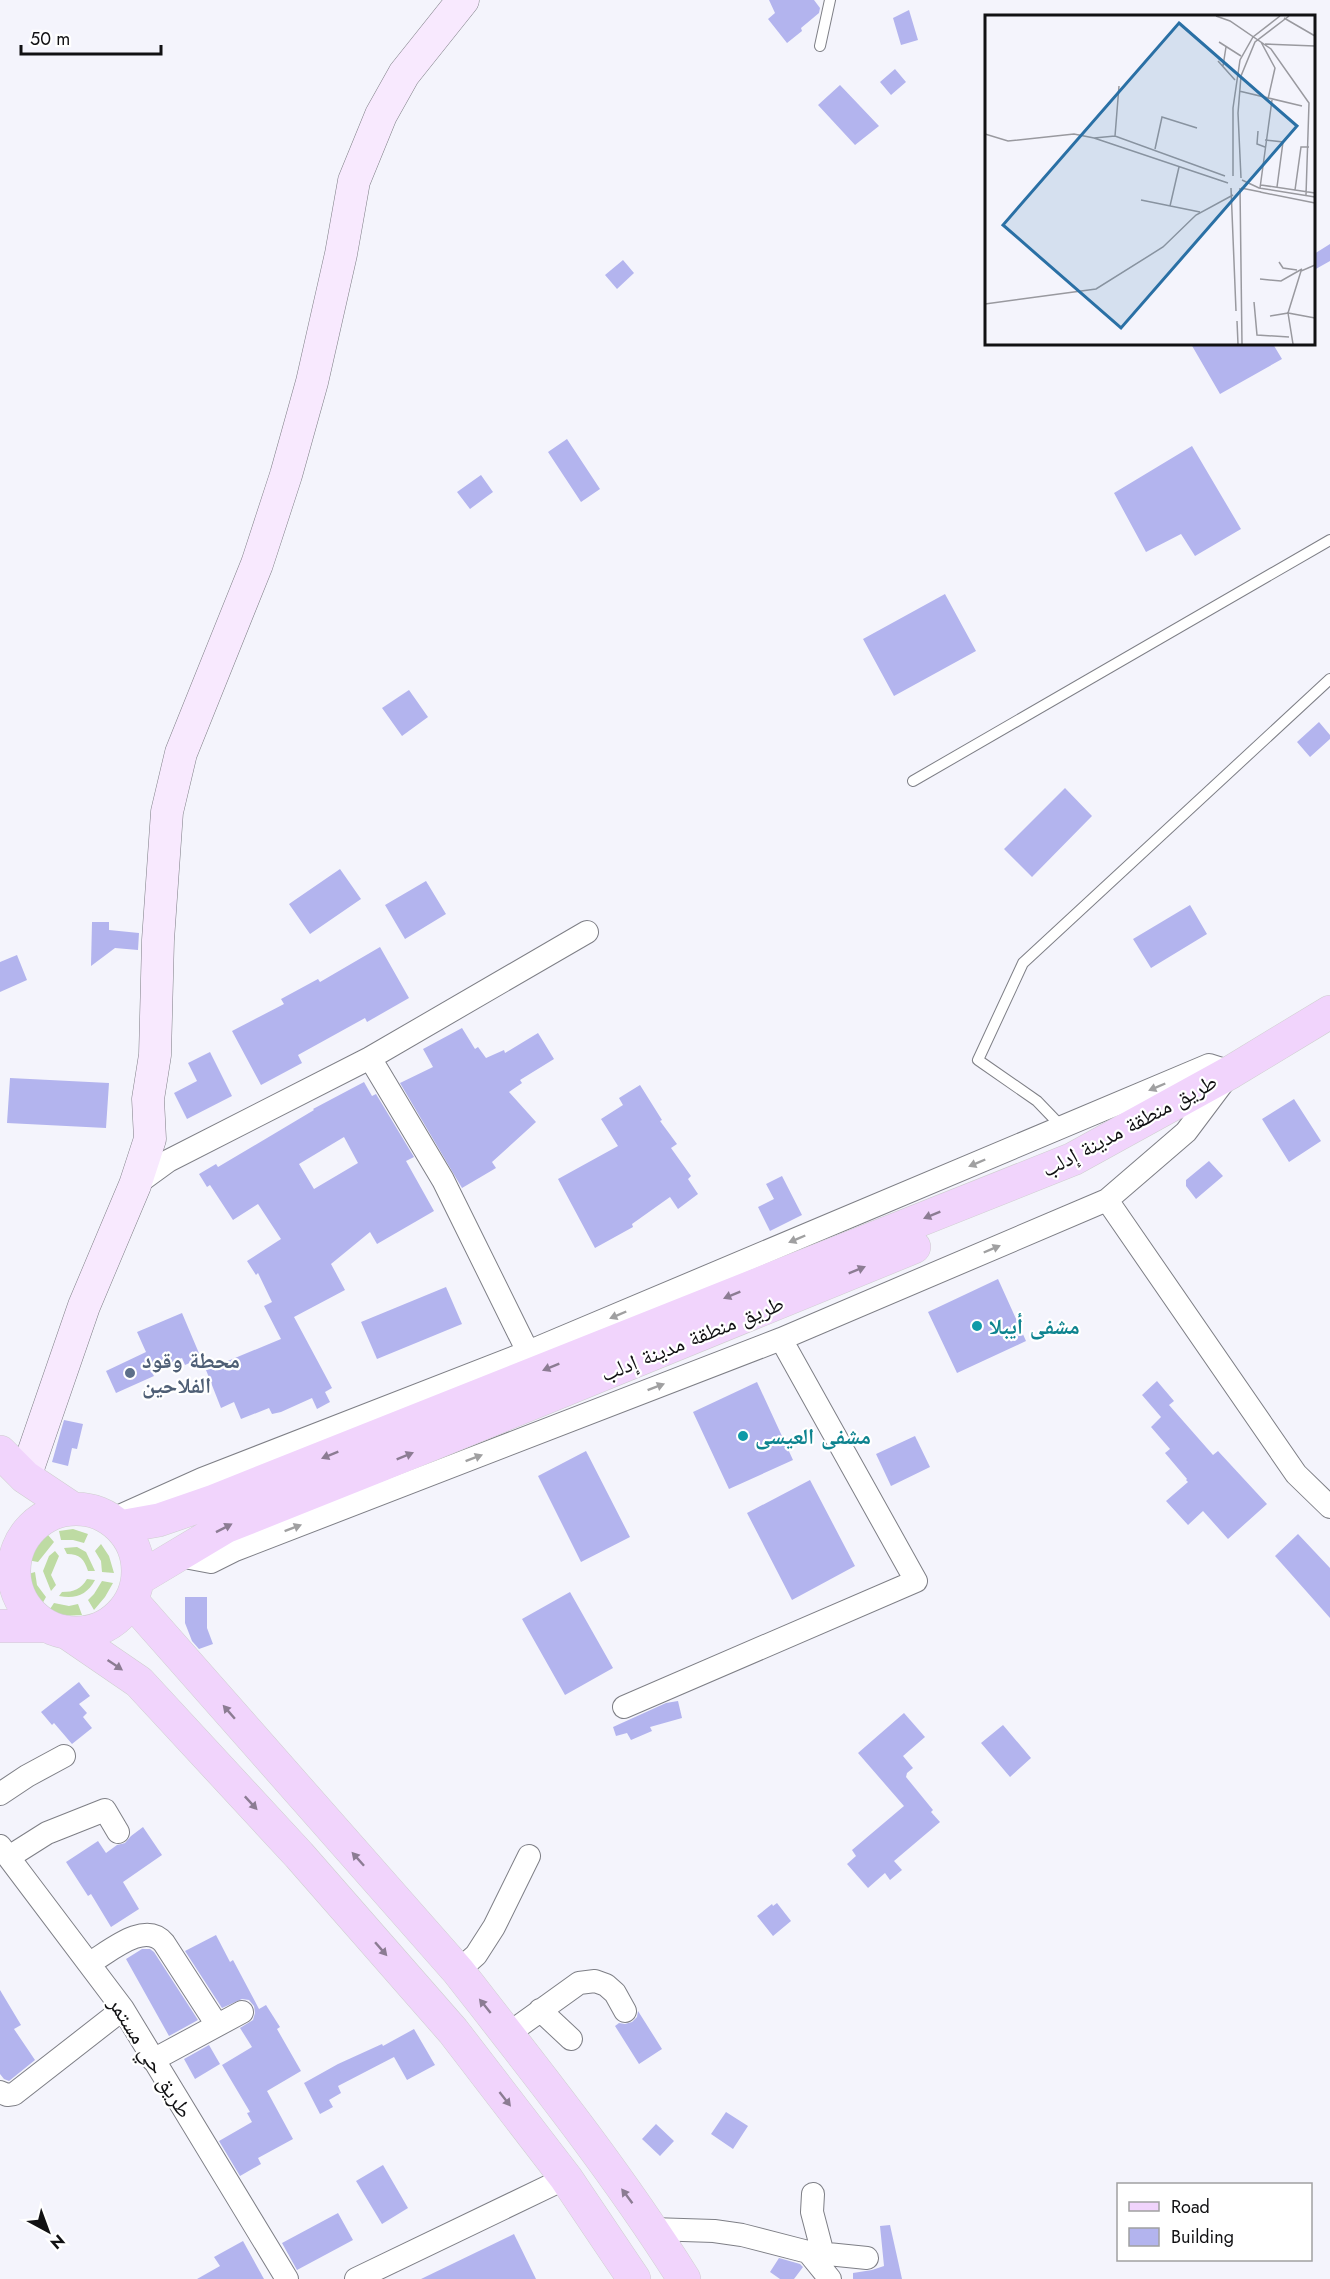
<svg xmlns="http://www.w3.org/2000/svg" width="1330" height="2279" font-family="Jost,'Noto Naskh Arabic',sans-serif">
<rect width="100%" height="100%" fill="#f4f4fc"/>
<!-- green -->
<path fill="#bedba3" d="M73 1529 88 1534 84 1543 73 1540H61L59 1531Z
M48 1535 54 1542 38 1562 27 1560 37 1543Z
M101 1544 109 1556 114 1573 102 1572 101 1561 95 1551Z
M77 1547 86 1552 95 1571H88C84 1559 80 1554 67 1554L64 1548Z
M55 1551 59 1556 51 1575 56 1585 51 1591 43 1571 49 1556Z
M35 1572 37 1585 46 1597 41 1606 28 1589 25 1575Z
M87 1579 95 1580C87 1595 76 1599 59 1596L62 1592C74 1592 81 1589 87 1579Z
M102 1581 113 1583 105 1597 94 1610 88 1600 94 1594Z
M54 1603 69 1606 78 1604 82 1615 62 1616 48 1612Z"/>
<!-- building -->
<path fill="#b3b4ee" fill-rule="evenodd" d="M769 0H814L820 8 819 13 801 28 802 31 787 43 768 19 775 13Z
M909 10 918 40 901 45 893 18Z
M895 69 906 82 891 95 880 82Z
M840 85 879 126 855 145 818 105Z
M1330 244V261L1314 270V254Z
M623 260 634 273 617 289 605 275Z
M1191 344H1273L1282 359 1220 394Z
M567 439 600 489 581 502 548 452Z
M1192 446 1241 529 1195 556 1181 534 1146 552 1114 493Z
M481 475 493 492 470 509 457 492Z
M945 594 976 651 894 696 863 639Z
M409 690 428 717 402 736 382 708Z
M1319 722 1330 735V739L1310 757 1297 742Z
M1065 788 1092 816 1032 877 1004 849Z
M340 869 361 899 310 934 289 904Z
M426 881 446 914 405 939 385 905Z
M1190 905 1207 934 1151 968 1133 939Z
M92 922H109V930L139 933 138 950 115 948 91 966Z
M380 947 409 998 367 1022 365 1018 298 1055 302 1063 261 1085 232 1031 284 1004 281 999 318 979 320 982Z
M17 955 27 980 0 992V962Z
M462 1028 475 1049 478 1047 486 1058 504 1050 505 1053 538 1033 554 1059 520 1080 522 1083 509 1092 536 1122 492 1162 496 1168 462 1188 400 1083 433 1067 423 1049Z
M210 1052 232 1096 187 1119 174 1093 197 1081 188 1063Z
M10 1078 109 1083 106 1128 7 1123Z
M364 1082 372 1096 376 1094 414 1157 406 1161 434 1211 377 1244 370 1232 331 1264 345 1290 294 1317 332 1388 325 1392 330 1402 317 1409 312 1398 281 1412 272 1414 269 1408 241 1419 234 1402 221 1408 206 1370 281 1339 264 1306 272 1302 258 1273 256 1275 247 1261 281 1239 258 1204 233 1220 210 1185 207 1187 199 1174 216 1164 218 1167 314 1110 313 1109ZM344 1137 358 1163 314 1189 299 1164Z
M640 1085 662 1120 660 1121 677 1144 671 1148 691 1176 688 1179 698 1194 678 1209 670 1197 632 1224 633 1227 595 1248 558 1179 618 1146 601 1119 623 1105 619 1098Z
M1294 1099 1321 1141 1289 1162 1262 1119Z
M1209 1161 1223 1176 1196 1199 1186 1186V1180Z
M782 1176 802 1215 770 1231 758 1207 774 1199 766 1184Z
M998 1279 1026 1341 957 1373 928 1312Z
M446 1287 462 1324 377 1359 361 1322Z
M182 1313 201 1358 185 1365 182 1358 151 1371 154 1376 116 1393 106 1371 146 1352 137 1332Z
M1157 1381 1174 1401 1169 1405 1213 1455 1218 1451 1267 1504 1228 1539 1203 1511 1188 1525 1166 1501 1188 1482 1186 1480 1187 1479 1165 1453 1170 1449 1151 1427 1161 1417 1142 1395Z
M757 1382 793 1460 729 1489 693 1412Z
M64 1420 83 1424 77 1449 72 1448 68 1466 52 1462Z
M915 1436 930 1467 891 1486 876 1454Z
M586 1451 630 1537 581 1562 538 1476Z
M810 1480 855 1566 792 1600 747 1513Z
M1298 1534 1330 1568V1618L1275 1556Z
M570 1592 613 1668 565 1695 522 1619Z
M185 1597H207V1628L213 1644 199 1649 192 1641 185 1623Z
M79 1682 90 1696 79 1704 87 1713 83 1717 92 1728 72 1744 54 1723 52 1725 41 1712Z
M678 1701 682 1718 650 1727 652 1731 631 1740 627 1733 616 1736 613 1727 666 1703Z
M904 1713 925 1737 903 1756 913 1768 907 1773 906 1777 933 1810 931 1812 940 1822 894 1861 902 1870 890 1880 885 1873 868 1888 847 1864 856 1856 852 1850 904 1806 858 1753Z
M1003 1725 1031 1758 1010 1777 981 1743Z
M143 1827 162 1855 123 1882 139 1909 111 1927 91 1894 88 1896 66 1862 98 1841 106 1853 117 1845 125 1843 131 1836Z
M777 1903 791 1921 773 1936 757 1916 772 1904 773 1906Z
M216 1935 230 1962 233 1960 259 2009 266 2005 280 2027 277 2029 301 2071 267 2091 293 2139 258 2158 261 2164 240 2176 219 2141 252 2122 247 2113 250 2112 222 2065 252 2047 240 2028 253 2020 255 2013 254 2006 249 2000 242 1999 222 2008 185 1951Z
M142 1949H150L154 1952 198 2020 169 2036 126 1959Z
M0 1990 21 2025 14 2029 35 2060 9 2081 4 2079 0 2074Z
M638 2011 662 2049 639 2064 615 2026 619 2023 625 2024 632 2022 637 2017Z
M414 2029 435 2065 407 2080 394 2057 338 2086 341 2093 329 2100 333 2107 320 2114 304 2083 338 2064 382 2044 383 2046Z
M209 2045 220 2064 195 2079 184 2059Z
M726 2112 748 2126 733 2149 711 2134Z
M656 2124 674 2141 660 2156 642 2139Z
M383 2165 408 2208 382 2224 356 2181Z
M338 2213 353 2240 297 2270 282 2243Z
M890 2225 902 2279H853V2273L872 2270 884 2266 880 2226Z
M514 2234 536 2279H421Z
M243 2241 264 2279H197L220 2266 214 2257Z
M779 2258 800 2264 803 2267 794 2279H780L770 2272Z"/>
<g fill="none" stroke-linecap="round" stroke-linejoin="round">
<defs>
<path id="lane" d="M820 46 830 0
M913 781 1330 540
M1062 1127 1037 1101 978 1060 1023 963 1330 679"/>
<path id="street" d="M370 1058 443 1180 528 1352
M135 1185 168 1161 370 1058 587 932
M1107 1200 1296 1474 1330 1507
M113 1519 202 1479 528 1352 1209 1065 1231 1072 1186 1132 1107 1200 781 1339 235 1550 211 1562 179 1556
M624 1707 916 1581 781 1339
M0 1794 27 1776 64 1756
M0 1846 123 2009 287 2279
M9 1857 47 1833 105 1810 118 1832
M90 1963C109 1952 145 1920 164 1943L217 2025
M458 1971 476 1955 494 1927 529 1856
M540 2010 571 2039
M508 2034 579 1983 595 1981 606 1985 615 1993 625 2011
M153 2060 242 2012
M0 2092 7 2095 14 2094 123 2009
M813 2194 812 2212 823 2254
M652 2229 714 2231 742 2235 808 2252 867 2258
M808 2252 830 2279
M356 2279 566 2178"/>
<path id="secondary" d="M25 1477 84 1306 135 1185 150 1139 148 1099 155 1055 158 940 167 812 181 753 257 564 286 475 312 382 341 254 354 181 381 115 404 74 463 0"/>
<path id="primary" d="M0 1452 25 1477 73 1509
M14 1571a62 62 0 1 1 124 0a62 62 0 1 1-124 0Z
M120 1527 159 1520 214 1501 1073 1159 1231 1072 1330 1012
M138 1579 225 1527 378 1466 914 1247
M131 1600 458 1971C536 2071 616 2171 684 2279
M0 1626H47
M66 1632 139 1682 299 1855 453 2031 566 2178 634 2279"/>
</defs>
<!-- lane casing -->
<use href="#lane" stroke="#7e7f86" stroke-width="12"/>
<!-- street casing -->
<use href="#street" stroke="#7e7f86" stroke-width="24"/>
<!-- secondary casing -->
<use href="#secondary" stroke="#7e7f86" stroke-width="33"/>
<!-- primary casing -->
<use href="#primary" stroke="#cfcfd0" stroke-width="34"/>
<!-- lane -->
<use href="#lane" stroke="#fff" stroke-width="10"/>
<!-- street -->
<use href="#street" stroke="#fff" stroke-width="22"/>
<!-- secondary -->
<use href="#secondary" stroke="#f8e9fe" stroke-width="32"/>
<!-- primary -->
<use href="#primary" stroke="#f1d4fc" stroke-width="33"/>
</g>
<!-- one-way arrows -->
<defs><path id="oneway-solid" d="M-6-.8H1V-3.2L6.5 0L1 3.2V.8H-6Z" transform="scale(1.5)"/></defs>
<g fill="#a0a0a1">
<use href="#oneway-solid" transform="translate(1157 1087) rotate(157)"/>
<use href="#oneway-solid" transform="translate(977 1163) rotate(157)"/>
<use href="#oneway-solid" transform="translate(797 1239) rotate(157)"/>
<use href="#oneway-solid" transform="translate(992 1249) rotate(-23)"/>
<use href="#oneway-solid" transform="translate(618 1315) rotate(157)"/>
<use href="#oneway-solid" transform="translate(656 1387) rotate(-21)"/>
<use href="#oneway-solid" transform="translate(474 1458) rotate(-21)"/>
<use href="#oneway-solid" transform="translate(293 1528) rotate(-21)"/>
</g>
<g fill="#8c7c93">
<use href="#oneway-solid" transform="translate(932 1215) rotate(158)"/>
<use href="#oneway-solid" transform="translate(857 1270) rotate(-22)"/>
<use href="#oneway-solid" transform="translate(732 1295) rotate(158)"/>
<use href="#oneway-solid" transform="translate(551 1367) rotate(158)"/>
<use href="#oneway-solid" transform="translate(330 1455) rotate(158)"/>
<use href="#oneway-solid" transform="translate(405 1456) rotate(-22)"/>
<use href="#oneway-solid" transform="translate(224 1528) rotate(-27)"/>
<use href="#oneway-solid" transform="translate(115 1665) rotate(34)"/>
<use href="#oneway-solid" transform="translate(229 1712) rotate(-131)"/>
<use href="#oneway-solid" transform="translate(251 1803) rotate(47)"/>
<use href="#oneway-solid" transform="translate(358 1859) rotate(-132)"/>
<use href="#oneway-solid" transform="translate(381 1949) rotate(49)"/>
<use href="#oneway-solid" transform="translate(485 2006) rotate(-129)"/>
<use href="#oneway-solid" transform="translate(505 2099) rotate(52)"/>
<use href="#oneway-solid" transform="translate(627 2196) rotate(-127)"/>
</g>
<!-- markers -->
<g fill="#0f9aa8" stroke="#fff" stroke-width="2">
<circle cx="977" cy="1326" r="6"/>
<circle cx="743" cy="1436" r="6"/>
</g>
<circle fill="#5c6f8a" stroke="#fff" stroke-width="2" cx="130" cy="1373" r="6"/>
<g text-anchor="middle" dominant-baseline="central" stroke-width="4.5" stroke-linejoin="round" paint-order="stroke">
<!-- street labels -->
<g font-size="22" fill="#111113" stroke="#fff">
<text transform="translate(1129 1125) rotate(-28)">طريق منطقة مدينة إدلب</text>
<text transform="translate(692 1338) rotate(-22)">طريق منطقة مدينة إدلب</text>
<text transform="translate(151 2057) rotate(58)">طريق حي مستمر</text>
</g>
<!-- culture labels -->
<g font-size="22" font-weight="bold" fill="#0d838f" stroke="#fff" text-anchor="start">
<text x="989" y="1326">مشفى أيبلا</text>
<text x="755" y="1436">مشفى العيسى</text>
</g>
<!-- service labels -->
<g font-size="22" font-weight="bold" fill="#4e5e75" stroke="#fff" text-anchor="start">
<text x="142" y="1360">محطة وقود<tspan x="142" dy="25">الفلاحين</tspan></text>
</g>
</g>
<!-- overview -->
<g transform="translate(985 15)">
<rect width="330" height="330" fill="#f4f4fc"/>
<path fill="none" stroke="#99999f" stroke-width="1.5" d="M231 1 245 6 286 34 324 88 321 180M299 3 330 21M234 27 256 41M276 27 290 53 283 84M280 29 330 31M233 46 250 65M238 51 241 32M254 76 317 91M273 116 272 129 280 132M0 119 23 126 89 119 109 123 243 168M130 121 134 71M109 123 130 121 240 161M280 125 298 127 292 172M170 134 177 102 212 113M248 161V93L255 45 268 22 295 1M256 163 253 98 256 61 270 27 304 1M257 165 274 173 330 182M276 170 330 178M246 173 251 296M255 173 257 329M256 173 276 177M275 173 287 85M310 175 316 132H324M275 177 330 188M156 185 215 197M185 191 194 152M294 247 298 253 312 255M275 264 296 266 317 254M269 287 272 320 304 322M0 289 111 274 178 232 211 200 248 180M285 301 303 298 316 256 330 250M252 306 253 329M308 329 303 298 330 303"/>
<path fill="#2a70a5" fill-opacity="0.15" stroke="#2a70a5" stroke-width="3" d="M194 8 312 111 136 313 18 210Z"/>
<rect width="330" height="330" fill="none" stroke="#111113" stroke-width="3"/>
</g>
<!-- legend -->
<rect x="1117" y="2183" width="195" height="78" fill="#ffffff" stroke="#a0a0a1" stroke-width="1.5"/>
<rect x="1129" y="2202" width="30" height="9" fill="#f1d4fc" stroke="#a0a0a1" stroke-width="1.5"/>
<text x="1171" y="2213" font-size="18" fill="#111113">Road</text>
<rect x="1129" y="2228" width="30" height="18" fill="#b3b4ee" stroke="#a0a0a1" stroke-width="1.5"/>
<text x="1171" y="2243" font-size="18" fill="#111113">Building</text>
<!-- north arrow -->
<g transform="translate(48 2231) rotate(139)" stroke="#ffffff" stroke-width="4.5" paint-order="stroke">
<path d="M0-4.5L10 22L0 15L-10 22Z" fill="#111113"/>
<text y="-9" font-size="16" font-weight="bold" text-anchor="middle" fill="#111113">N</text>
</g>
<!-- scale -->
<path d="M21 45v9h140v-9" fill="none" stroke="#111113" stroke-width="3"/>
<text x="30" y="45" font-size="18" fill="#111113" stroke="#ffffff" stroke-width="4.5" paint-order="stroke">50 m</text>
</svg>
